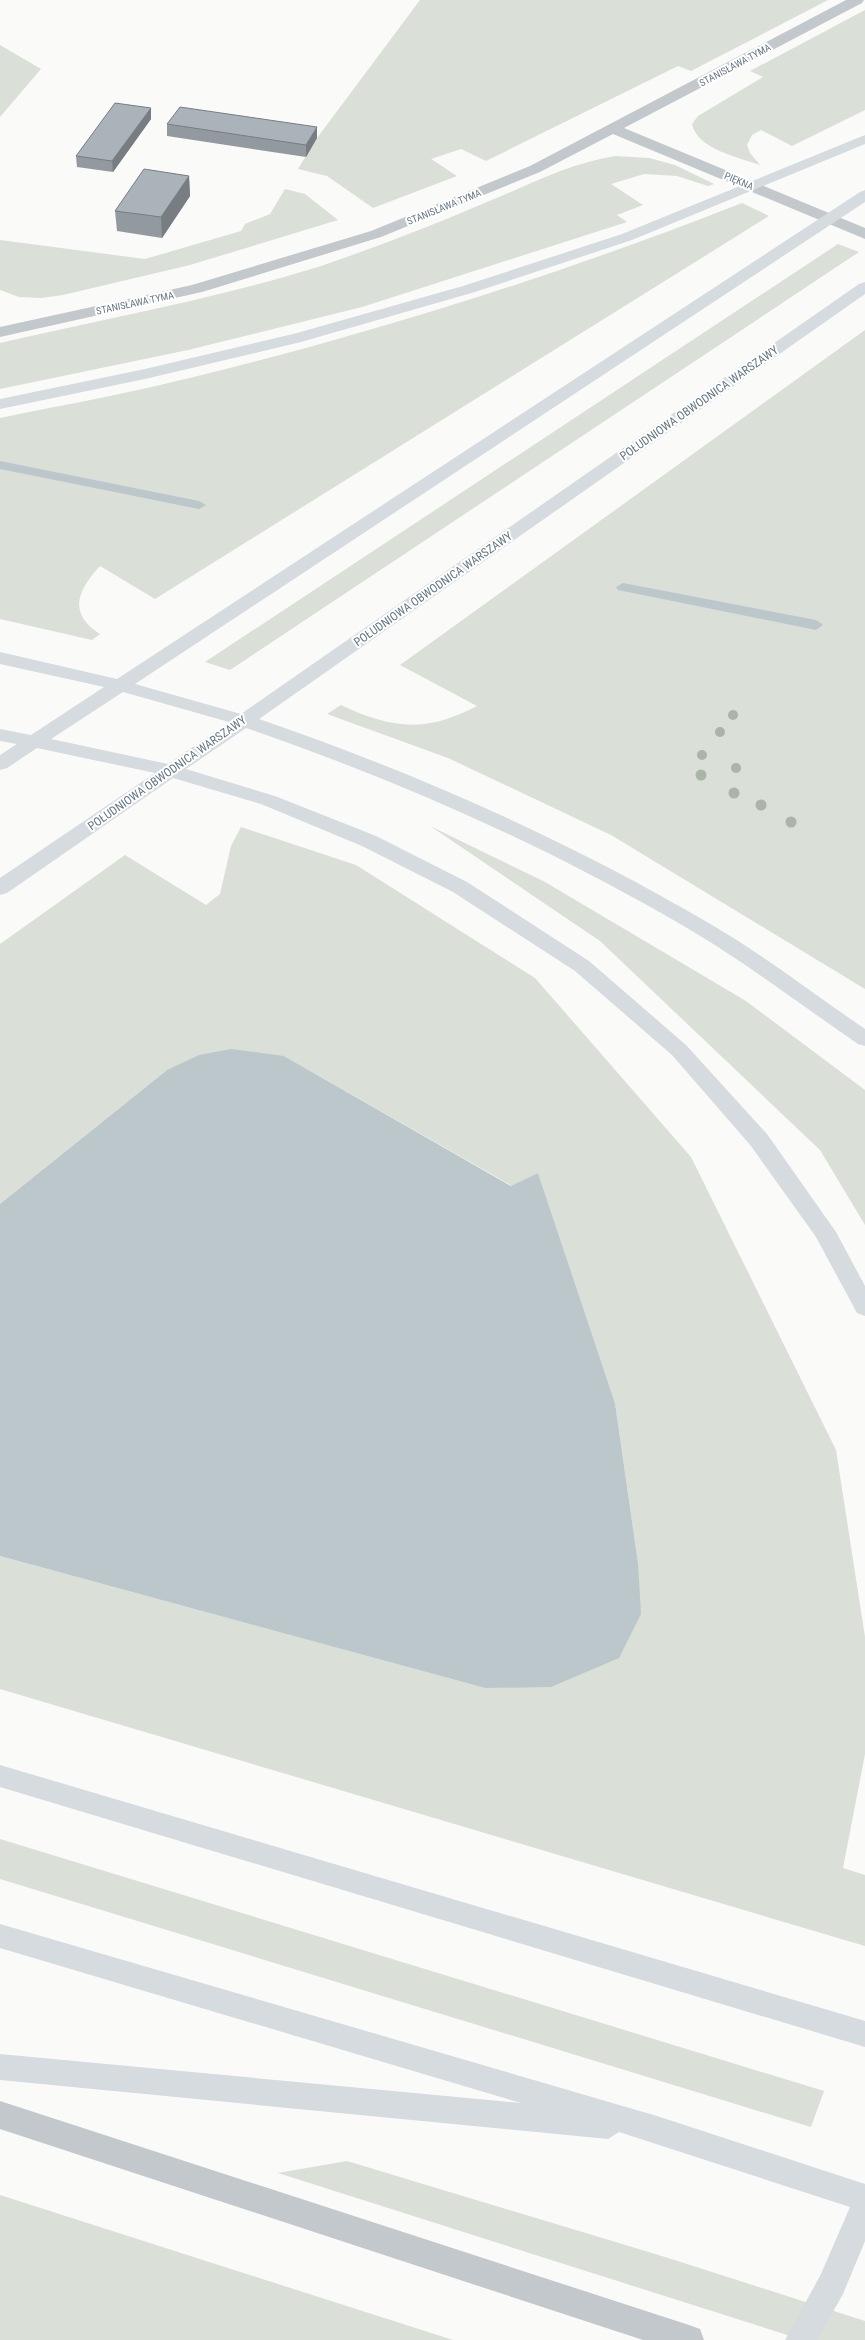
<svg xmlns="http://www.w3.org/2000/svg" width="865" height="2340" font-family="'Roboto Condensed',sans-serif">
<rect width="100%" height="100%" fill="#fafaf8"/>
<!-- green -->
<path fill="#dadfd7" d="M420 0H828L691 71 678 66 486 161 461 149 431 159 457 176 373 208 327 176 298 169 317 138Z
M865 10V110L792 146 761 130 752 135 747 145 750 153 760 165C738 157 697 149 692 124L698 116 763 77 750 71Z
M0 45 41 69 0 117Z
M615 156 649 158 675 165 714 184 708 186 677 176 644 174 611 184 643 205 617 215 627 222 362 307 188 350 0 389V343C107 318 216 299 321 266 377 247 433 225 487 202 529 185 570 163 615 156Z
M285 189 305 194 338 220 190 265 63 295 41 298 19 297 0 290V240L145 259 241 231 245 224 270 214Z
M742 203 769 216 155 599 100 566C78 590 67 613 100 634L92 640 0 619V418C52 407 104 398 156 386 356 339 551 278 742 203Z
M838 244 859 252 230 670 205 662Z
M865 330V989L611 835 448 758 327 714 341 705C392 729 426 733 477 706L400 665Z
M430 826 545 882 746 1001 865 1090V1225L820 1150 600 941Z
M241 827 356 865 535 978 691 1157 836 1450 865 1637V1754L843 1868 865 1875V1946L0 1689V1556L485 1688 638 1563 615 1403 538 1173 512 1186 284 1056 167 1070 0 1204V944L125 855 206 905 220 894 231 846Z
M0 1839 824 2091 811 2127 0 1879Z
M347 2161 665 2257 865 2321V2340H803L278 2173Z
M0 2195 453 2340H0Z"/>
<!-- water -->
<path fill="#bbc7cb" d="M231 1049 284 1056 511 1186 538 1173 615 1403 638 1563 641 1614 619 1658 551 1687 485 1688 0 1556V1204L167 1070 199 1055Z"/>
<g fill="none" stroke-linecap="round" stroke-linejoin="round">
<!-- stream -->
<path fill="#bbc7cb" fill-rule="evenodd" d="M0 461 199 501 206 505 199 509 0 469Z
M623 583 816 620 823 625 816 630 618 590 616 587Z"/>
<!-- service -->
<path fill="#c3c8cc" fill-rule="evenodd" d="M0 2101 689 2325 700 2329 704 2340H643L0 2129Z"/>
<!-- tertiary -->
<path fill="#c3c8cc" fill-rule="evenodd" d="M846 0H864L862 3 624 128 865 228V239L613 134 540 172 381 237 202 292 0 337V327L192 285 371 231 530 166Z"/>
<!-- motorway -->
<path fill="#d6dbdf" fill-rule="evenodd" d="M865 135V144L632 240 475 292 301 342 145 379 0 409V399L145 369 297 333 463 286 622 234Z
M865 190V202L135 684 241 714 859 284 865 282V294L259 719C416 773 568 840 712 925 765 956 814 994 865 1029V1046L858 1044C804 1007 753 968 697 934 554 849 403 782 246 728L186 769 275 796 376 836 467 882 589 961 686 1045 767 1134 836 1232 865 1286V1316L857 1313 816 1237 751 1146 672 1055 575 971 453 892 362 846 261 804 173 778 7 893 0 895V878L155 773 37 748 7 768 0 770V755L17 744 0 741V729L31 735 104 687 0 664V652L117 679 860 192ZM123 692 229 722 168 764 51 739Z
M0 1765 865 2021V2047L0 1787Z
M0 1924 657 2116 865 2184V2241L843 2294 817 2340H785L821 2274 850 2207 619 2132 608 2139 0 2080V2054L521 2103 0 1948Z"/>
</g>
<!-- trees -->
<g fill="#aab4a7">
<circle cx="733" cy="715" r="5"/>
<circle cx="720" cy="732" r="5"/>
<circle cx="702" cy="755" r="5"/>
<circle cx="736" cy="768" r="5"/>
<circle cx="701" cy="775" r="5.5"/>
<circle cx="734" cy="793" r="5.5"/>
<circle cx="761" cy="805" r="5.5"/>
<circle cx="791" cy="822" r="5.5"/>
</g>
<!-- wall -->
<path fill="#929a9f" d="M151 108V119L113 172 77 167 76 156Z
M167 124 317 138 306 157 167 136Z
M189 176 190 196 162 238 117 231 115 211Z"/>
<!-- shaded-wall -->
<path fill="#777d82" d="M151 108V119L113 172 112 161Z
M317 127V138L306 157V145Z
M189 176 190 196 162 238 161 217Z"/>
<!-- building -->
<path fill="#aab3b9" stroke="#777d82" d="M115 103 151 108 112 161 76 156Z
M180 107 317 127 306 145 167 124Z
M144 169 189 176 161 217 115 211Z"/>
<g text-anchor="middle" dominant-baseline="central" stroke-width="4" stroke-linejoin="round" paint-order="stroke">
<!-- far-street labels -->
<g font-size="10" fill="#657683" stroke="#fff">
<text transform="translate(735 65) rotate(-28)">STANISŁAWA TYMA</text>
<text transform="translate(739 181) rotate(23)">PIĘKNA</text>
<text transform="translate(444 207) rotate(-22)">STANISŁAWA TYMA</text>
<text transform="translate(135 303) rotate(-12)">STANISŁAWA TYMA</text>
</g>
<!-- street labels -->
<g font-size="12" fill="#657683" stroke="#fff">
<text transform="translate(699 403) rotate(-35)">POŁUDNIOWA OBWODNICA WARSZAWY</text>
<text transform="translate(433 589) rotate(-35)">POŁUDNIOWA OBWODNICA WARSZAWY</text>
<text transform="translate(167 773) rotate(-35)">POŁUDNIOWA OBWODNICA WARSZAWY</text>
</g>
</g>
</svg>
